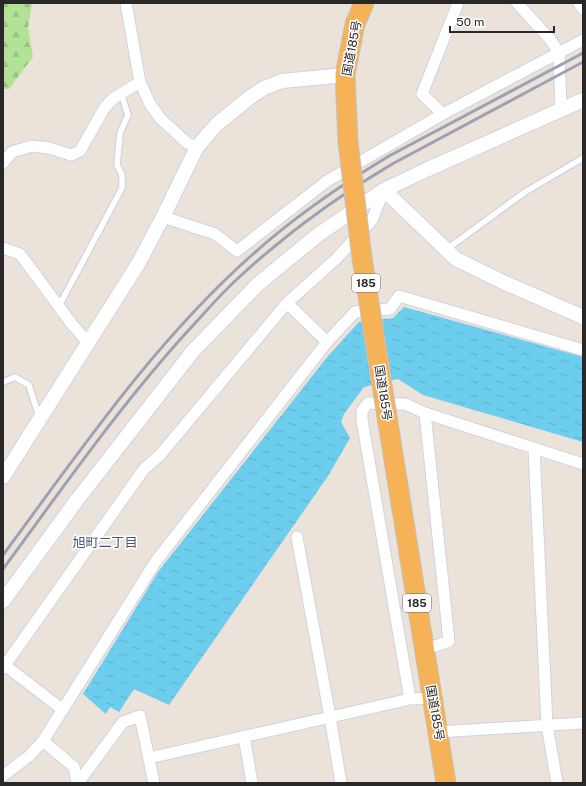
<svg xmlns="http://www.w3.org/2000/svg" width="586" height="786" font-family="'Public Sans','Noto Sans JP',sans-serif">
<defs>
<pattern id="forest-firs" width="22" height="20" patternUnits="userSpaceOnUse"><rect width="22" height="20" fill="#b1e296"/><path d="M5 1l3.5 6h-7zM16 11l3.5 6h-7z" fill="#98c281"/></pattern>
<pattern id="water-ripples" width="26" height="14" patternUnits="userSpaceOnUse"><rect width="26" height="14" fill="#6ccded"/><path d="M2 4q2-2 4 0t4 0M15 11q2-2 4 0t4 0" fill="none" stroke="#5eb0cb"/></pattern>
</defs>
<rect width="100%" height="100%" fill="#ebe3da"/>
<!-- forest -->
<path fill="url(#forest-firs)" d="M3 3H32L28 28 33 57 9 89H3Z"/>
<!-- water -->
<path fill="url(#water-ripples)" d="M404 307 583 357V442L423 395 398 379 364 387 344 414 341 422 350 438 328 476 169 705 134 689 119 712 110 707 106 714 83 694 158 572 328 356 359 322 393 318Z"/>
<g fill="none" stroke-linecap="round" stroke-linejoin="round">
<defs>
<path id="service" d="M447 249 525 192 583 158
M59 306 122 188V175L117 165 120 133 128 115 121 93
M3 382 15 377 29 385 39 417"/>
<path id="minor" d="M126 3 140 82 150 104 160 118 187 143 197 147
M517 3 550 39 559 53 561 110
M579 3 583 9
M443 114 422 94 458 3
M3 163 12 152 32 146 49 148 71 155 80 151 105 107 114 98 140 82
M163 217 215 234 237 251 327 181 443 114 583 40
M3 248 20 254 71 323 88 343
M287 303 327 342
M534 448 547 725 557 783
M297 537 330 717 341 783
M424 650 449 641 425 413
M6 666 63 710
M3 668 144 469 160 455 287 303 336 259 372 220 384 190
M410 699 362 420V411L368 403 405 404 425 413 583 464
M438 732 583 723
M244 736 252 783
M43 741 74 767 77 783
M149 758 410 699 432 698
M3 776 29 756 43 741 156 561 327 342 355 312 390 309 399 296 583 350
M78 783 123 722 140 716 154 783"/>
<path id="tertiary" d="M384 190 456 259 503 282 583 317
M3 477 138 264 163 217 197 147 216 125 249 98 264 88 282 81 345 75
M3 601 77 500 193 351 258 284 319 234 384 190 426 170 583 100"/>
<path id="trunk" d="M348 142 345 75 355 24 364 3
M388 423 446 783"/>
</defs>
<!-- service casing -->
<use href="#service" stroke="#cfd3e2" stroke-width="8"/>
<!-- minor casing -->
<use href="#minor" stroke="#cfd3e2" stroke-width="13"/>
<!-- tertiary casing -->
<use href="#tertiary" stroke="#cfd3e2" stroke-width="16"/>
<!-- trunk casing -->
<use href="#trunk" stroke="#c3c3c3" stroke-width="21"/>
<!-- service -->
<use href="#service" stroke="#fff" stroke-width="5.5"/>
<!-- minor -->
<use href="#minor" stroke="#fff" stroke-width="11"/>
<!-- tertiary -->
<use href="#tertiary" stroke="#fff" stroke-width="14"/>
<!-- trunk -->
<use href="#trunk" stroke="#f6b256" stroke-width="19"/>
<!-- rail -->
<path stroke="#9da1b3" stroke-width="3" d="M3 555C80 451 154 342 252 255 294 217 341 185 389 156L583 53
M3 569C62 489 119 407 186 333 202 316 217 298 234 282 283 236 336 197 394 163L583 62"/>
<defs>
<path id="trunk-bridge" d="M348 142 362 258 388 423"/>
</defs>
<!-- trunk-bridge casing -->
<use href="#trunk-bridge" stroke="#c3c3c3" stroke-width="21" stroke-linecap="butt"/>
<!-- trunk-bridge -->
<use href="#trunk-bridge" stroke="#f6b256" stroke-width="19"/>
</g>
<g text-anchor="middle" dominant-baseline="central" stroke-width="3" stroke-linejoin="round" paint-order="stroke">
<!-- shield labels -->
<g fill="#fff" stroke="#686868" stroke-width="1">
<rect x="352" y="274" width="28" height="18" rx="3"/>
<rect x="403" y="594" width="28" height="18" rx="3"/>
</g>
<g font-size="11" font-weight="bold" fill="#282828">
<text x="366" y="283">185</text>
<text x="417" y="603">185</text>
</g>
<!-- street labels -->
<g font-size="12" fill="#282828" stroke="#fff">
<text transform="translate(352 48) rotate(-79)">国道185号</text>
<text transform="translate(383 393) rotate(81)">国道185号</text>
<text transform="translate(435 713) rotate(80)">国道185号</text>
</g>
<!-- neighbourhood labels -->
<g font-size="13" fill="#495378" stroke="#fff">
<text x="105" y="542">旭町二丁目</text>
</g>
</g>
<!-- border -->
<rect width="586" height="786" fill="none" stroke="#282828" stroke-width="8"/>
<!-- scale -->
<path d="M450 26v6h104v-6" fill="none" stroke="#282828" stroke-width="2"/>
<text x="456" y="26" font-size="12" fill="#282828" stroke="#ffffff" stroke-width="3" paint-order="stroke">50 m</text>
</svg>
